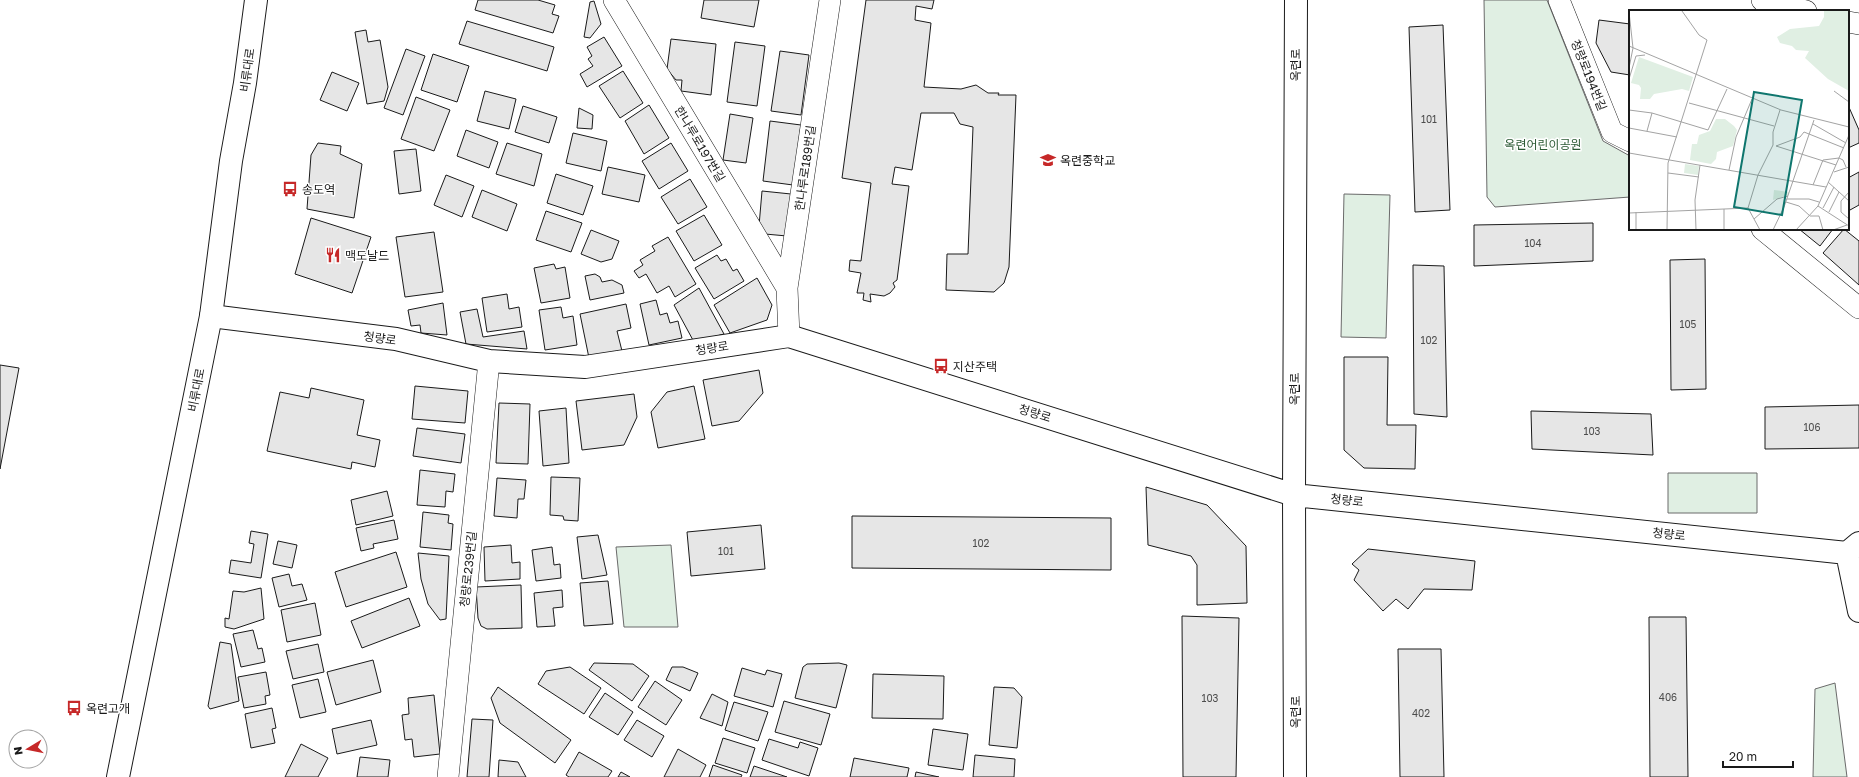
<svg xmlns="http://www.w3.org/2000/svg" width="1859" height="777" font-family="'Golos Text','Noto Sans KR',sans-serif">
<rect width="100%" height="100%" fill="#fff"/>
<!-- green -->
<path fill="#e0efe3" stroke="#6a6a6a" d="M1484 0H1547L1603 141 1630 156V197L1495 207 1487 197Z
M1344 194 1390 195 1386 338 1341 337Z
M1668 473H1757V513H1668Z
M671 545 678 627H624L616 547Z
M1835 683 1847 777H1813L1815 689Z"/>
<!-- building -->
<path fill="#e6e6e6" stroke="#1a1a1a" d="M478 0H538L555 5 552 14 559 16 553 33 475 10Z
M704 0H759L754 27 701 18Z
M866 0H934L932 9 916 6 915 20 931 23 924 87 961 89 976 85 988 93H999L998 95H1016L1009 267 1004 283 994 292 946 290 947 254H968L973 127 960 124 954 113H921L912 170 895 167 892 184 909 186 897 280 893 283 895 287 890 293 884 296 870 294 871 302 863 300 864 293H857L861 273 849 271 850 260 861 261 871 183 842 178Z
M594 1 601 24 590 38 584 37 590 2Z
M1599 20 1630 24V75L1611 72 1596 43Z
M467 21 554 47 547 71 459 44Z
M1443 25 1450 210 1415 212 1409 27Z
M366 30 368 42 380 40 388 87 384 101 367 104 355 32Z
M604 37 622 66 587 87 580 74 593 66 588 59 592 56 587 47Z
M671 39 716 44 711 95 681 91 682 80H676L667 69Z
M735 42 765 46 757 106 727 102Z
M406 49 425 56 403 115 384 108Z
M780 51 809 55 801 115 771 111Z
M433 54 469 66 457 102 421 90Z
M623 71 643 103 620 118 599 86Z
M332 72 359 83 347 111 320 100Z
M485 91 516 99 509 129 477 121Z
M416 97 450 110 434 151 401 139Z
M649 105 669 138 644 154 625 121Z
M1848 105 1859 130V143L1848 148Z
M523 106 557 117 549 143 515 132Z
M579 108 593 115 592 129 577 128Z
M730 114 753 118 746 163 723 160Z
M770 121 801 125 793 185 763 181Z
M466 130 498 142 489 168 457 156Z
M573 133 607 141 601 171 566 163Z
M318 143 341 146 340 154 362 164 354 218 307 209 311 155Z
M507 143 542 154 534 186 496 174Z
M671 143 688 171 659 189 642 161Z
M416 149 421 191 399 194 394 151Z
M608 167 645 175 639 202 602 194Z
M1859 172V205L1850 210 1848 207V178Z
M556 174 593 186 583 215 547 203Z
M446 175 474 186 462 217 434 205Z
M690 179 707 207 678 224 661 197Z
M482 190 517 204 507 231 472 217Z
M762 191 791 194 787 236 765 234 759 226Z
M546 211 582 223 571 252 536 240Z
M704 215 722 245 694 261 676 231Z
M311 218 371 237 352 293 295 274Z
M1593 223V261L1474 266V225Z
M1799 229H1833L1820 246Z
M1844 229 1859 241V285L1823 253Z
M591 230 619 241 612 259 601 262 581 254Z
M434 232 443 292 405 297 396 237Z
M668 237 696 284 675 297 669 286 657 293 646 274 639 278 634 271 643 265 640 260 655 251 652 246Z
M717 255 721 261 726 259 733 271 737 269 744 281 714 299 695 268Z
M1705 259 1706 389 1671 390 1670 260Z
M554 264 556 269 565 267 570 298 541 303 534 268Z
M1413 265 1444 266 1447 417 1414 414Z
M595 274 600 277 602 282 612 280 622 285 624 293 590 300 585 276Z
M757 278 772 305 767 320 730 333 714 305Z
M699 288 724 334 694 342 674 305Z
M507 294 509 309 519 307 522 327 487 332 482 298Z
M656 300 660 315 667 313 670 323 678 321 682 338 649 345 640 304Z
M443 303 447 335 421 333 420 325 411 326 408 310Z
M626 304 631 328 617 331 622 351 589 358 580 314Z
M561 307 563 318 573 316 577 345 545 350 539 310Z
M477 309 483 337 524 331 527 349 466 344 460 312Z
M1344 357H1388L1387 425H1416L1415 469 1364 468 1344 450Z
M0 365 19 368 0 469Z
M759 370 763 393 739 421 712 426 703 380Z
M415 386 468 391 465 423 412 419Z
M694 386 705 439 658 448 651 412 667 392Z
M311 388 364 400 357 435 380 440 375 467 352 462 351 469 267 451 280 392 309 398Z
M634 394 637 417 624 445 582 450 576 401Z
M499 403 530 404 528 464 496 463Z
M1859 405V448L1765 449V407Z
M566 408 569 463 543 466 539 411Z
M1531 411 1651 414 1653 455 1532 449Z
M417 428 465 434 461 463 413 456Z
M420 470 455 474 453 492 446 491 445 507 417 505Z
M551 477 580 478 578 521 564 520 563 516 550 515Z
M497 478 526 480 524 499H518L517 518 494 516Z
M1146 487 1207 505 1246 546 1247 603 1197 605V565L1191 556 1148 545Z
M387 491 393 516 356 525 351 500Z
M423 512 449 515 448 523 453 524 451 550 420 547Z
M852 516 1111 518V570L852 568Z
M394 520 398 539 373 544 374 548 361 551 356 528Z
M761 525 765 569 691 576 687 532Z
M251 531 268 534 261 578 229 573 231 560 251 563 254 544 249 543Z
M598 535 607 575 582 579 577 537Z
M278 541 297 545 292 568 273 564Z
M511 545 512 563 520 562V579L485 581 484 547Z
M552 547 554 565 560 564 561 578 536 581 532 550Z
M1368 549 1475 561 1472 590 1424 589 1408 609 1396 599 1383 611 1354 580 1359 570 1352 564Z
M396 552 407 587 346 607 335 572Z
M418 553 449 556 446 619 440 620 428 604 421 579Z
M289 574 292 586 302 584 307 600 279 607 272 578Z
M608 581 613 624 584 626 580 583Z
M521 585 522 628 487 629 481 626 478 618 476 587Z
M261 588 264 619 234 629 225 627V618L229 619 233 591 244 592Z
M562 590 563 607 553 608 555 626 537 627 534 593Z
M409 598 420 626 362 648 351 621Z
M315 603 321 635 287 642 281 610Z
M1182 616 1239 618 1236 777H1183Z
M1649 617H1686L1688 777H1650Z
M253 630 258 649 262 648 265 662 241 667 233 634Z
M220 642 231 644 239 701 210 709 208 706Z
M318 644 324 672 293 679 286 651Z
M1398 649H1441L1444 777H1400Z
M373 660 381 692 336 705 327 672Z
M594 663 633 664 649 676 632 701 589 670Z
M839 663 847 665 836 708 795 698 803 667 807 664Z
M570 667 601 688 584 714 538 684 546 671Z
M672 667H683L698 673 690 691 666 680Z
M742 668 765 675 767 670 782 674 773 707 734 696Z
M266 672 270 695 265 696 266 704 244 708 238 677Z
M873 674 944 676 943 719 872 718Z
M318 679 326 712 300 718 292 685Z
M655 681 682 700 666 725 638 707Z
M498 687 571 740 555 763 500 723 491 698Z
M994 687 1014 688 1022 697 1017 748 989 745Z
M605 693 633 712 618 735 589 717Z
M712 694 728 702 722 726 700 718Z
M434 695 440 754 414 757 412 739 405 740 402 715 409 714 408 698Z
M784 701 830 714 821 745 775 732Z
M734 702 768 712 758 741 725 730Z
M272 708 276 728 272 729 275 743 251 748 245 714Z
M472 719 493 720 489 777H467Z
M371 720 377 745 337 754 332 729Z
M637 720 664 736 652 757 624 740Z
M933 729 968 734 963 770 928 765Z
M723 738 755 748 747 773 715 763Z
M769 739 798 748 800 742 818 748 809 776 762 760Z
M301 744 328 758 318 777H285Z
M678 749 706 765 700 777H664Z
M579 752 612 771 608 777H569L566 775Z
M975 755 1015 759 1014 777H973Z
M360 757 390 760 388 777H357Z
M854 758 909 768 907 777H850Z
M499 760 518 762 526 777H498Z
M713 765 742 775 741 777H709Z
M754 766 787 777H750Z
M621 772 630 777H618Z
M916 772 939 777H915Z"/>
<g fill="none" stroke-linecap="round" stroke-linejoin="round">
<defs>
<path id="minor" d="M614 0 787 288
M1559 0 1612 132 1630 141
M1762 0 1806 11
M1848 22 1859 24
M1762 229 1859 308
M789 336 787 288 830 0
M448 777 489 361"/>
<path id="tertiary" d="M211 316 396 339 489 361 585 367 789 336 1294 495 1847 553 1859 543
M1847 553 1859 611
M1295 777 1294 495 1296 0"/>
<path id="secondary" d="M118 777 211 316 231 161 245 83 256 0"/>
</defs>
<!-- minor casing -->
<use href="#minor" stroke="#1a1a1a" stroke-width="22"/>
<!-- tertiary casing -->
<use href="#tertiary" stroke="#1a1a1a" stroke-width="24"/>
<!-- secondary casing -->
<use href="#secondary" stroke="#1a1a1a" stroke-width="24"/>
<!-- minor -->
<use href="#minor" stroke="#fff" stroke-width="21"/>
<!-- tertiary -->
<use href="#tertiary" stroke="#fff" stroke-width="22"/>
<!-- secondary -->
<use href="#secondary" stroke="#fff" stroke-width="22"/>
</g>
<!-- icons -->
<defs>
<symbol id="school-bare" viewBox="-9 -9 18 18"><path d="M0-5L7-2L0 1L-7-2ZM-4 1L0 2.5L4 1V4Q0 6-4 4Z" fill="#c62828" stroke="#fff" stroke-width="2.5" paint-order="stroke"/></symbol>
<symbol id="bus-bare" viewBox="-9 -9 18 18"><path d="M-5-6H5V4H4V6H2V4H-2V6H-4V4H-5ZM-3.5-4V0h7V-4ZM-3.5 1.2v1.5H-2V1.2ZM2 1.2v1.5H3.5V1.2Z" fill="#c62828" stroke="#fff" stroke-width="2.5" paint-order="stroke"/></symbol>
<symbol id="restaurant-bare" viewBox="-9 -9 18 18"><path d="M-5-6h1v4h1v-4h1v4h1v-4h1v5L-1.5 .5V6h-2V.5L-5-1ZM5-6V6H3V1.5H1.5Q1.5-4 5-6Z" fill="#c62828" stroke="#fff" stroke-width="2.5" paint-order="stroke"/></symbol>
</defs>
<g fill-rule="evenodd">
<use href="#school-bare" x="1037" y="149" width="22" height="22"/>
<use href="#bus-bare" x="279" y="178" width="22" height="22"/>
<use href="#restaurant-bare" x="322" y="244" width="22" height="22"/>
<use href="#bus-bare" x="930" y="355" width="22" height="22"/>
<use href="#bus-bare" x="63" y="697" width="22" height="22"/>
</g>
<g text-anchor="middle" dominant-baseline="central" stroke-width="3" stroke-linejoin="round" paint-order="stroke">
<!-- number labels -->
<g font-size="10" fill="#4d4d4d">
<text x="1429" y="119">101</text>
<text x="1533" y="243">104</text>
<text x="1688" y="324">105</text>
<text x="1429" y="340">102</text>
<text x="1812" y="427">106</text>
<text x="1592" y="431">103</text>
<text x="981" y="543">102</text>
<text x="726" y="551">101</text>
<text x="1668" y="697">406</text>
<text x="1210" y="698">103</text>
<text x="1421" y="713">402</text>
</g>
<!-- street labels -->
<g font-size="12" fill="#1a1a1a" stroke="#fff">
<text transform="translate(1295 65) rotate(-90)">옥련로</text>
<text transform="translate(247 70) rotate(-82)">비류대로</text>
<text transform="translate(1589 75) rotate(68)">청량로194번길</text>
<text transform="translate(700 144) rotate(59)">한나루로197번길</text>
<text transform="translate(805 168) rotate(-82)">한나루로189번길</text>
<text transform="translate(380 338) rotate(8)">청량로</text>
<text transform="translate(712 348) rotate(-9)">청량로</text>
<text transform="translate(1294 389) rotate(-90)">옥련로</text>
<text transform="translate(196 390) rotate(-79)">비류대로</text>
<text transform="translate(1035 413) rotate(17)">청량로</text>
<text transform="translate(1347 500) rotate(6)">청량로</text>
<text transform="translate(1669 534) rotate(6)">청량로</text>
<text transform="translate(468 569) rotate(-84)">청량로239번길</text>
<text transform="translate(1295 712) rotate(-90)">옥련로</text>
</g>
<!-- park labels -->
<g font-size="12" fill="#2b5a34" stroke="#fff">
<text x="1543" y="144">옥련어린이공원</text>
</g>
<!-- poi labels -->
<g font-size="12" fill="#1a1a1a" stroke="#fff" text-anchor="start">
<text x="1060" y="160">옥련중학교</text>
<text x="302" y="189">송도역</text>
<text x="345" y="255">맥도날드</text>
<text x="953" y="366">지산주택</text>
<text x="86" y="708">옥련고개</text>
</g>
</g>
<!-- overview -->
<g transform="translate(1629 10)">
<rect width="220" height="220" fill="#fff"/>
<path d="M195 0H220V81L199 69 176 48 180 41 167 40 163 36 151 33 148 27 161 19 190 16 195 7ZM10 47 64 67 60 81 53 79 25 84 21 89H11L12 78 10 75 2 73ZM87 109H96L105 116 108 120 104 136 88 142 87 149 82 154 61 150 63 134H68L70 125 81 121ZM56 154 70 156 69 165 55 163ZM145 180 160 182 159 185 144 190Z" fill="#e0efe3"/>
<path fill="none" stroke="#a3a3a3" stroke-width="1" d="M0 2 4 38 0 58M0 36 152 100 220 117M0 69 7 46 16 45M205 81 220 92M60 93 145 116M0 100 23 103 79 120 98 79M184 114 217 133M0 118 48 127M18 121 23 103M147 136 171 127 175 122 215 138M147 136 207 155M0 143 197 177M100 160 107 127 123 89M205 162 220 157M39 163 70 167M199 172 220 191M184 175 194 150 210 148 214 150 217 157M220 182 212 191V202L220 209M158 189H180L190 192M157 192 170 196 181 206H190L194 220M189 196 220 216M194 198 205 177M95 199V220M7 202V220M200 202 210 182M0 203 119 198M125 209 148 189 159 186M38 220 39 153 78 30 70 25 53 1M67 220 66 190 71 155M131 220 119 198 129 165 144 135V122L151 100M144 220 155 197 185 110M167 220 189 196 220 125M204 220 218 215"/>
<path fill="#0f766e" fill-opacity="0.15" stroke="#0f766e" stroke-width="2" d="M125 82 173 90 153 205 105 197Z"/>
<rect width="220" height="220" fill="none" stroke="#1a1a1a" stroke-width="2"/>
</g>
<!-- north arrow -->
<g transform="translate(28 749) rotate(260)"><circle r="19" fill="#ffffff" stroke="#a3a3a3"/>
<path d="M0-3L7 15L0 10L-7 15Z" fill="#c62828"/>
<text y="-6" font-size="11" font-weight="bold" text-anchor="middle" fill="#1a1a1a">N</text>
</g>
<!-- scale -->
<path d="M1723 761v6h70v-6" fill="none" stroke="#1a1a1a" stroke-width="2"/>
<text x="1729" y="761" font-size="12" fill="#1a1a1a" stroke="#ffffff" stroke-width="3" paint-order="stroke">20 m</text>
</svg>
